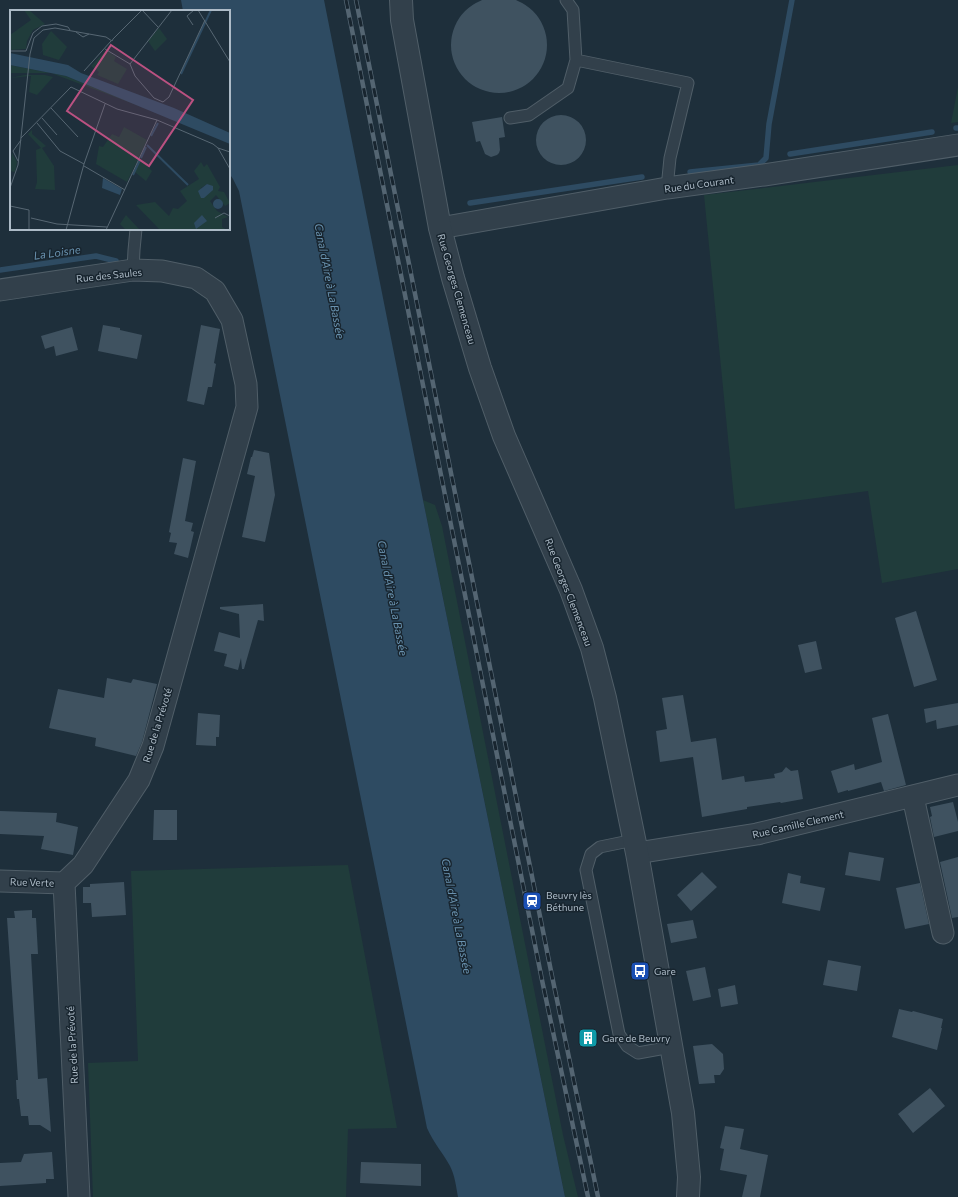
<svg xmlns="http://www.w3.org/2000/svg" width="958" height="1197" font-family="Commissioner,sans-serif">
<rect width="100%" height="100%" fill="#1e2f3b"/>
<!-- green -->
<path fill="#203c3b" d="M958 87V122L951 123Z
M958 165V569L882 583 868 491 735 509 704 195Z
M423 500 435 505 442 526 563 1135 578 1197H565Z
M348 865 397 1128 348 1129 346 1197H93L88 1063 138 1061 131 871Z"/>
<!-- water -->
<path fill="#2e4b62" d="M181 0H324L423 500 565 1197H458C456 1186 455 1176 450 1166 443 1153 433 1142 427 1128L239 191 233 179 229 173V11H183Z"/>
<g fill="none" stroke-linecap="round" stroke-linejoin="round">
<!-- stream -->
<path stroke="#2e4b62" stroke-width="5.5" d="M956 128H958
M790 154 932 132
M690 172 759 165 766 158 769 124 792 0
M470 203 642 177
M0 270 96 256 116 261"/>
</g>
<!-- building -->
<path fill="#3f5260" d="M451 45a48 48 0 1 1 96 0a48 48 0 1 1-96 0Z
M536 140a25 25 0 1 1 50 0a25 25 0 1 1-50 0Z
M502 117 505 137 499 138 500 150 499 153 497 155 491 157 485 154 480 141 476 142 472 122Z
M103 325 120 328V330L142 335 137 359 98 351Z
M201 325 220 329 214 363 216 364 212 387H208L204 405 187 401Z
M72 327 78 350 56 356 54 346 45 349 41 336Z
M254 450 269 453 275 495 265 542 242 537 255 476 247 474 251 457H252Z
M183 458 196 461 185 521 193 523 191 531 194 532 188 558 174 554 177 543 169 542 171 533 169 532Z
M263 604 264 621 258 620 244 669H242L241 658 238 670 224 666 227 654 214 651 219 632 240 638 239 614 220 609V607Z
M916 611 937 680 914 687 895 618Z
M816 641 822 669 805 673 798 645Z
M107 678 131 683 133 679 157 684 142 742 136 756 95 746 96 738 49 728 58 689 104 698Z
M683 695 691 742 716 738 722 780 744 776 745 782 775 778 774 774 782 772 786 767 791 771 798 770 803 799 781 803 780 802 747 807V809L702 817 693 757 660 762 656 731 667 729 662 698Z
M958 703V725L937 729 936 720 926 723 924 709Z
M198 713 220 715 219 737H216V746L196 745Z
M888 714 906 785 884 791 881 782 848 791V790L838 793 831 771 854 764 855 770 882 762 872 718Z
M953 802 958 822V831L934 837 930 817 932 816 930 807Z
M154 810H177V840H153Z
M0 811 57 813 56 822 78 827 73 855 41 849 44 836 0 834Z
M849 852 884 858 880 881 845 875Z
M958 857V917L952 918 940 862Z
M702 872 717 887 691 911 677 895Z
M788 873 801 876 800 883 825 888 820 911 782 903Z
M124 882 126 915 92 917 91 903H83V887H90V884Z
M920 883 929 924 905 929 896 888Z
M32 910V918H36L38 954H31L38 1079 47 1078 51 1132 40 1125H29L28 1116H21L19 1099H17L16 1080H18L7 918H15L14 911Z
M693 920 697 938 671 943 667 924Z
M828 960 861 966 857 991 823 985Z
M705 967 711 997 693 1001 686 971Z
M735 985 738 1004 721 1007 718 989Z
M899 1009 912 1012 913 1011 943 1019 941 1028H942L937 1050 892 1037Z
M712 1044 723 1054 724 1069 720 1075H714L715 1083 699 1084 693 1046Z
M930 1088 945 1106 913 1133 898 1114Z
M725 1126 744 1129 740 1149 768 1155 760 1197H742L747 1175 720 1170 724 1149 720 1148Z
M52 1152 54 1179H46V1183L0 1186V1163L21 1162 24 1154Z
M361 1162 421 1164V1186L360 1183Z"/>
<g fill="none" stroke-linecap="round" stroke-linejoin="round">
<defs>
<path id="service" d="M576 60 688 83 670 158 667 188
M510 118 529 115 568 88 576 60 573 10 566 0
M133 270 134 250 136 229
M634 840 600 847 591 854 586 870 619 1034 627 1046 638 1053 671 1047"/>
<path id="minor" d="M440 228 667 188 764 175 958 145
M0 290 133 270 162 271 196 278 215 291 232 320 246 384 247 407 153 746 139 780 83 865 64 883 79 1197
M913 797 943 933
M637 853 757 834 958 785
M0 881 64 883"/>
<path id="tertiary" d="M401 0 402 20 440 228 453 278 480 368 504 436 571 590 592 648 605 698 637 853 683 1113 689 1177 688 1197"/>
</defs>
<!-- service casing -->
<use href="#service" stroke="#505e68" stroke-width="13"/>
<!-- minor casing -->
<use href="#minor" stroke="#505e68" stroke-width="23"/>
<!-- tertiary casing -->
<use href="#tertiary" stroke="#505e68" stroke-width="24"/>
<!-- service -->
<use href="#service" stroke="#32404b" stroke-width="11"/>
<!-- minor -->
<use href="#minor" stroke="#32404b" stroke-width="21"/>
<!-- tertiary -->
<use href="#tertiary" stroke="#32404b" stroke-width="22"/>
<defs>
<path id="rail" d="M346 0 542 980 588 1197
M356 0 552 976 598 1197"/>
</defs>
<!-- rail casing -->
<use href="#rail" stroke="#546572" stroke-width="4.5"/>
<!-- rail -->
<use href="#rail" stroke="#18252f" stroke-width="3" stroke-dasharray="9" stroke-linecap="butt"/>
</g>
<!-- icons -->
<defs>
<symbol id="station-square" viewBox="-11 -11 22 22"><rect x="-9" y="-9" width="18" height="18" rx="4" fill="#1a4fb4" stroke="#18252f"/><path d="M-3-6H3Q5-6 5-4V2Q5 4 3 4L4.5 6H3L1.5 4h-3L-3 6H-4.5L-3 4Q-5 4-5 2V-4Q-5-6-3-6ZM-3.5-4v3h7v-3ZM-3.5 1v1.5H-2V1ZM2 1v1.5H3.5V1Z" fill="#fff"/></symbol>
<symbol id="bus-square" viewBox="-11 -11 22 22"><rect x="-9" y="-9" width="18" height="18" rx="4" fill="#1a4fb4" stroke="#18252f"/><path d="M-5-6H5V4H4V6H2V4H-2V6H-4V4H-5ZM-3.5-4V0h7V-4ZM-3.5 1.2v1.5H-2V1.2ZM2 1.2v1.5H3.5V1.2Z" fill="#fff"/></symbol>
<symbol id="building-square" viewBox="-11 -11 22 22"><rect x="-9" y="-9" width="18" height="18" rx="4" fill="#0f9aa8" stroke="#18252f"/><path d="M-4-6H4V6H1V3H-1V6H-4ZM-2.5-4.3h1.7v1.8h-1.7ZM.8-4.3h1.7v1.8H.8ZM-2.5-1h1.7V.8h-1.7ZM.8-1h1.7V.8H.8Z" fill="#fff"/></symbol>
</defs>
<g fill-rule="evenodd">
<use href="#station-square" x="521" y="890" width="22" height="22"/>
<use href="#bus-square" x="629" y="960" width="22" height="22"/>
<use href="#building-square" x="577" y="1027" width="22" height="22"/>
</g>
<g text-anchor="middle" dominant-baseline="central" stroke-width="3" stroke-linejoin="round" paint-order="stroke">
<!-- street labels -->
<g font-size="10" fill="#adbbc7" stroke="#18252f">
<text transform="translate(699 184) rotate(-8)">Rue du Courant</text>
<text transform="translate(109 275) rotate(-6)">Rue des Saules</text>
<text transform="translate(457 289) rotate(74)">Rue Georges Clemenceau</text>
<text transform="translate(569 592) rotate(69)">Rue Georges Clemenceau</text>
<text transform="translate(157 725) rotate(-73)">Rue de la Prévoté</text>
<text transform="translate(798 824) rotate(-13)">Rue Camille Clement</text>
<text transform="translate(32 882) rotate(2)">Rue Verte</text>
<text transform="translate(72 1045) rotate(-93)">Rue de la Prévoté</text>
</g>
<!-- poi labels -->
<g font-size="10" fill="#adbbc7" stroke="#18252f" text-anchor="start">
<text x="546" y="895">Beuvry lès<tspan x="546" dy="12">Béthune</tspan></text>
<text x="654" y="971">Gare</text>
<text x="602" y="1038">Gare de Beuvry</text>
</g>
<!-- water labels -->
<g font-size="11" font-style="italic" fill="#6992af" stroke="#18252f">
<text transform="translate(57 252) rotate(-8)">La Loisne</text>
<text transform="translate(330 281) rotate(79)">Canal d'Aire à La Bassée</text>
<text transform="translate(393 598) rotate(79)">Canal d'Aire à La Bassée</text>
<text transform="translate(457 916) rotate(79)">Canal d'Aire à La Bassée</text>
</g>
</g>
<!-- overview -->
<g transform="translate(10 10)">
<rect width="220" height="220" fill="#1e2f3b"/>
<path d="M14 0H19L35 14 23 20 17 31 16 39 0 40V25L21 10ZM149 18 157 29 145 41 138 31ZM41 21 57 37 49 50 33 45 32 34ZM96 40 106 47 104 51 117 59 108 74 87 65 89 62 81 56ZM0 55 56 66 129 96 41 63H0ZM15 65H35L43 67 27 85 19 82 21 66 0 68ZM114 117 137 130 117 172 86 154 89 136 93 137 102 124 109 127ZM22 120V124L36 136 32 138 44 156 45 180 25 179 27 172 26 140 31 138 18 124ZM2 143 7 152 5 162 0 161ZM131 150 142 161 136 171 125 162ZM191 152 194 157 197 154 210 177 208 181 214 182 220 193 215 196 206 185 200 191 207 201 218 207 212 209V217L217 220H150L126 195 145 192 159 206 163 198 168 199 177 191 170 181 189 169 184 161ZM197 174 203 178 192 188 191 178ZM116 205 128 218 130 220H116L110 214Z" fill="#203c3b" fill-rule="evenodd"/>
<path d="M0 43 58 55 71 63 164 98 220 123V134L56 66 0 55ZM93 168 112 179 110 185 92 178ZM197 174 203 176V180L194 188H191L188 181ZM203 194a5 5 0 1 1 10 0a5 5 0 1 1-10 0ZM192 205 197 211 186 219 184 213Z" fill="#2e4b62"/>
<path fill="none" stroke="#2e4b62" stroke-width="2" d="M171 64 201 0M141 126 148 113M137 135 178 175M131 148 136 137M123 165 130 150"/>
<path fill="none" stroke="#576773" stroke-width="1" d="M132 0 148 17M188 0 220 52M183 15 177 6 184 0M66 22 73 27 79 24M103 29 132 0M95 39 120 54 125 66 144 88 153 92 159 87 195 10M0 41H16L23 23 32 16 46 14 58 17 60 20M120 54 162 0M74 61 101 31M41 98 68 127M32 108 47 125M27 113 50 141 74 154M11 128 61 77 107 99 147 110 203 134 208 138 220 159M208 138 220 142M8 151 3 141 11 130M74 156 115 180M0 178 8 155 20 44 24 28 33 20 45 18 96 27 102 31 103 29M0 196 19 200V220M21 208 47 214 97 217M205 208 214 203 220 206M56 220 74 154 95 94M96 220 147 110"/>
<path fill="#bb5181" fill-opacity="0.15" stroke="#bb5181" stroke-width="2" d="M101 35 183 90 139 156 57 101Z"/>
<rect width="220" height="220" fill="none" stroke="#adbbc7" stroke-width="2"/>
</g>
</svg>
